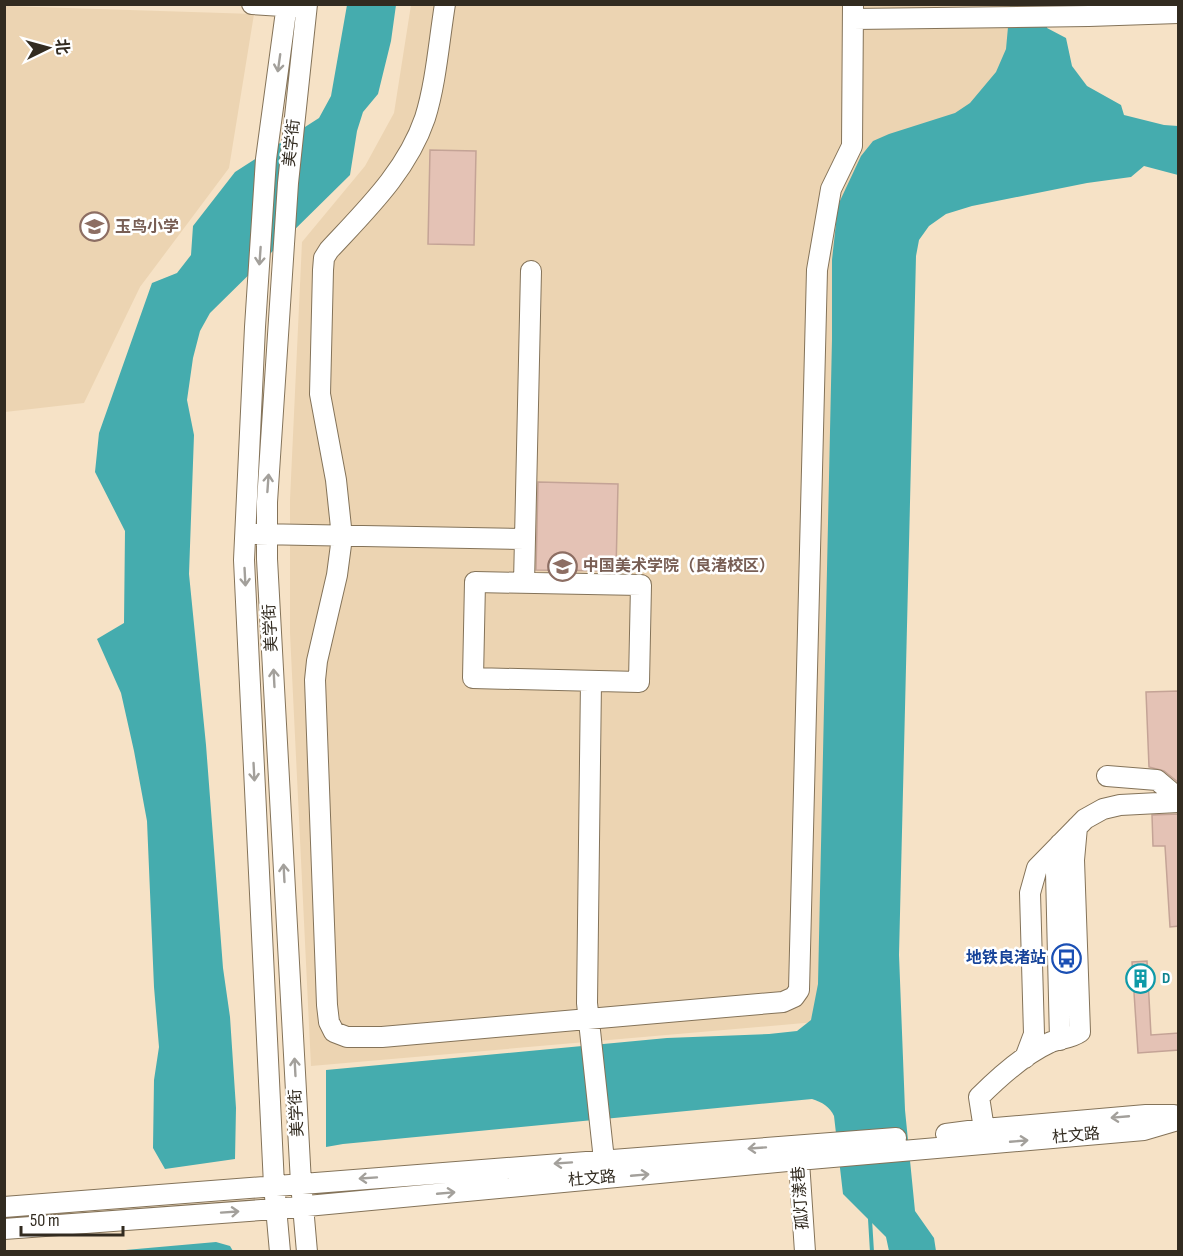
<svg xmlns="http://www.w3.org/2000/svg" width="1183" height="1256" font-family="'Sofia Sans Condensed','Noto Sans SC',sans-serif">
<rect width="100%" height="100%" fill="#f6e2c6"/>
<!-- built -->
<path fill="#ecd4b2" d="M411 5H1021L1006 106 872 162 827 1021 311 1066 290 633V500L302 242 365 166 394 113Z
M5 6 254 14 229 168 140 287 84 403 5 412Z"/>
<!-- water -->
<path fill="#45acae" d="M347 5H396L391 41 378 94 363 112 357 131 350 175 210 313 200 331 193 358 187 400 194 435 189 574 206 745 223 968 230 1017 236 1108 235 1159 165 1169 153 1148 154 1080 159 1047 154 987 147 821 134 751 121 693 97 639 124 623 125 531 95 472 99 433 152 283 177 273 191 255 193 226 235 172 319 118 331 96Z
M1010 5H1048L1047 28 1066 38 1072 66 1087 86 1121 105 1124 115 1164 125 1178 126V175L1144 166 1131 177 1087 183 972 206 946 214 929 226 919 240 916 256 899 955 905 1110 915 1211 934 1238 936 1251H889L886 1237 843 1194 834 1116C830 1107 822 1102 812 1099L343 1144 326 1147V1070L667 1038 769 1034 797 1031 811 1020 818 984 832 339V260L838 205 861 156 873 141 889 134 955 113 970 103 996 72 1006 49Z
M216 1242 230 1246 233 1251H114Z"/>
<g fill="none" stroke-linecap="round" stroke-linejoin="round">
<!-- stream -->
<path stroke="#45acae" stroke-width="4" d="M870 1219 872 1252"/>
</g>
<!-- building -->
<path fill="#e4c2b5" stroke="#c4a396" stroke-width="1.5" d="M430 150 476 151 474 245 428 244Z
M538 482 618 484 616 571 536 570Z
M1179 691V783L1164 771 1149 767 1146 692Z
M1179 814V926L1170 927 1165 846H1153L1152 815Z
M1147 961 1151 1035 1179 1033V1050L1138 1053 1132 962Z"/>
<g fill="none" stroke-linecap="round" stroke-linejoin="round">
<defs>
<path id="minor" d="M252 4 298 7
M445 4C439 41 436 83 425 118 407 171 366 210 329 250L324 258 323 270 320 394 336 480 342 537 337 575 317 661 315 680 327 1005 329 1022 334 1032 347 1037H382L783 1002 794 997 799 990 817 270 831 189 852 146 853 4
M853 19 1089 16 1178 13
M256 534 524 539
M475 582 641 585 639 682 473 678Z
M524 583 531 271
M591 681 587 1003 604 1160
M1107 776 1157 780 1178 798
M1060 1040 1056 872 1060 844
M1025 1058 1034 1034 1030 893 1037 868 1085 819 1103 809 1120 805 1178 802
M984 1129 979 1097C999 1077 1023 1055 1049 1043 1059 1038 1070 1039 1080 1032L1074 860 1077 827
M946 1134 984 1129 1146 1115H1174
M798 1146 805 1252
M4 1207 896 1138
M4 1229 275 1209 798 1160 1144 1130 1178 1120
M280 1252 274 1185 244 560 255 327 266 159 287 4
M307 1252 301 1183 267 559V502L288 183 307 4"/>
</defs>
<!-- minor casing -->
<use href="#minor" stroke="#847359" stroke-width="22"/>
<!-- minor -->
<use href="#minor" stroke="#fff" stroke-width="20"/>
</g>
<!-- one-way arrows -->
<defs><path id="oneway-shaft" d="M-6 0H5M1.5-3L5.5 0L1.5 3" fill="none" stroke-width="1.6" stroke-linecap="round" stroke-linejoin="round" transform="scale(1.5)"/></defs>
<g stroke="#a3a09b">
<use href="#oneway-shaft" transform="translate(279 63) rotate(98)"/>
<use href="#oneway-shaft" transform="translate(260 256) rotate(94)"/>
<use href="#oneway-shaft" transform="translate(268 483) rotate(-86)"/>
<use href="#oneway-shaft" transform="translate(245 577) rotate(87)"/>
<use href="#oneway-shaft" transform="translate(274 678) rotate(-93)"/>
<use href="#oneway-shaft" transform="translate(254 772) rotate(87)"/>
<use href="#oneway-shaft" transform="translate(284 873) rotate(-93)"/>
<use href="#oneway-shaft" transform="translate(295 1067) rotate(-93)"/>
<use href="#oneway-shaft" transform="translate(1120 1117) rotate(175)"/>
<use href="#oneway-shaft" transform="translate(1019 1141) rotate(-5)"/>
<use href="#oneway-shaft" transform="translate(757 1148) rotate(176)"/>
<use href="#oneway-shaft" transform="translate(563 1163) rotate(176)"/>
<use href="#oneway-shaft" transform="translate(640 1175) rotate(-5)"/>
<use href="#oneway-shaft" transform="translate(368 1178) rotate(176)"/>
<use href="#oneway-shaft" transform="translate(446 1193) rotate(-5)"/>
<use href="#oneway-shaft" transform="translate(230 1212) rotate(-4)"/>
</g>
<!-- icons -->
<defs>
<symbol id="school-ring" viewBox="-11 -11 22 22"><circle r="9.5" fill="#fff" stroke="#8d6e63" stroke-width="1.5"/><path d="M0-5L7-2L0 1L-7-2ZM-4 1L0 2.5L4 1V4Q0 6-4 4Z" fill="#8d6e63"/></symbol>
<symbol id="university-ring" viewBox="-11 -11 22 22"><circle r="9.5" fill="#fff" stroke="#8d6e63" stroke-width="1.5"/><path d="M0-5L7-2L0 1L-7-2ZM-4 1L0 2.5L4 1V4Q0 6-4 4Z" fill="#8d6e63"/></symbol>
<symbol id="bus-ring" viewBox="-11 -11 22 22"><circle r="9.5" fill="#fff" stroke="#1a4fb4" stroke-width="1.5"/><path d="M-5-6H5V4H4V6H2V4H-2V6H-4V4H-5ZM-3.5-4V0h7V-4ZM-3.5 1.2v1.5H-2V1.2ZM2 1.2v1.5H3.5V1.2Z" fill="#1a4fb4"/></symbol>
<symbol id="building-ring" viewBox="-11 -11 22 22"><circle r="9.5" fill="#fff" stroke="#0f9aa8" stroke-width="1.5"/><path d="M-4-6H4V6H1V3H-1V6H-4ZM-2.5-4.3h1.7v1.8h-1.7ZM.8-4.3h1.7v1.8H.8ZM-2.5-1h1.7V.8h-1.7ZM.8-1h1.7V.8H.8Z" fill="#0f9aa8"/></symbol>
</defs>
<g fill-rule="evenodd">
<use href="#school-ring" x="78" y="210" width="33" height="33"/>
<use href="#university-ring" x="546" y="550" width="33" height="33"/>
<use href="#bus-ring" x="1050" y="942" width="33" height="33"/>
<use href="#building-ring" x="1124" y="962" width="33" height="33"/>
</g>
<g text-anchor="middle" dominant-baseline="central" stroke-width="5" stroke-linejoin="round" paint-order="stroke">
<!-- street labels -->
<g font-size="16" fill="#322b20" stroke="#fff">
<text transform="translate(292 143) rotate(-84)">美学街</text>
<text transform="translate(271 628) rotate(-93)">美学街</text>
<text transform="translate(297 1113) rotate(-93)">美学街</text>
<text transform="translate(1076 1136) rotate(-5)">杜文路</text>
<text transform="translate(592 1179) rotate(-5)">杜文路</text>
<text transform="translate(801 1198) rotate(-94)">孤灯漾巷</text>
</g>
<!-- education labels -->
<g font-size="16" font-weight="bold" fill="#785e54" stroke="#fff" text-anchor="start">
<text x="115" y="227">玉鸟小学</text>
<text x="583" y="566">中国美术学院（良渚校区）</text>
</g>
<!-- transit labels -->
<g font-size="16" font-weight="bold" fill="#164399" stroke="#fff" text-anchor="end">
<text x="1046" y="958">地铁良渚站</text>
</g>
<!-- culture labels -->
<g font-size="16" font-weight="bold" fill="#0d838f" stroke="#fff" text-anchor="start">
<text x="1162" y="978">D</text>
</g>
</g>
<!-- border -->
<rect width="1183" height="1256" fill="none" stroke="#322b20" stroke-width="12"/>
<!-- north arrow -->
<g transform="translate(48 48) rotate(85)" stroke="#ffffff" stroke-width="4.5" paint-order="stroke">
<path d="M0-4.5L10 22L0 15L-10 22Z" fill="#322b20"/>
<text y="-9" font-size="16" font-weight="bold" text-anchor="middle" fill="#322b20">北</text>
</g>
<!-- scale -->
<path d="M21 1226v9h102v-9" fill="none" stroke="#322b20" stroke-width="3"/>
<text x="30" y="1226" font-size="18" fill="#322b20" stroke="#ffffff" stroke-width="4.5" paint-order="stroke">50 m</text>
</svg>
